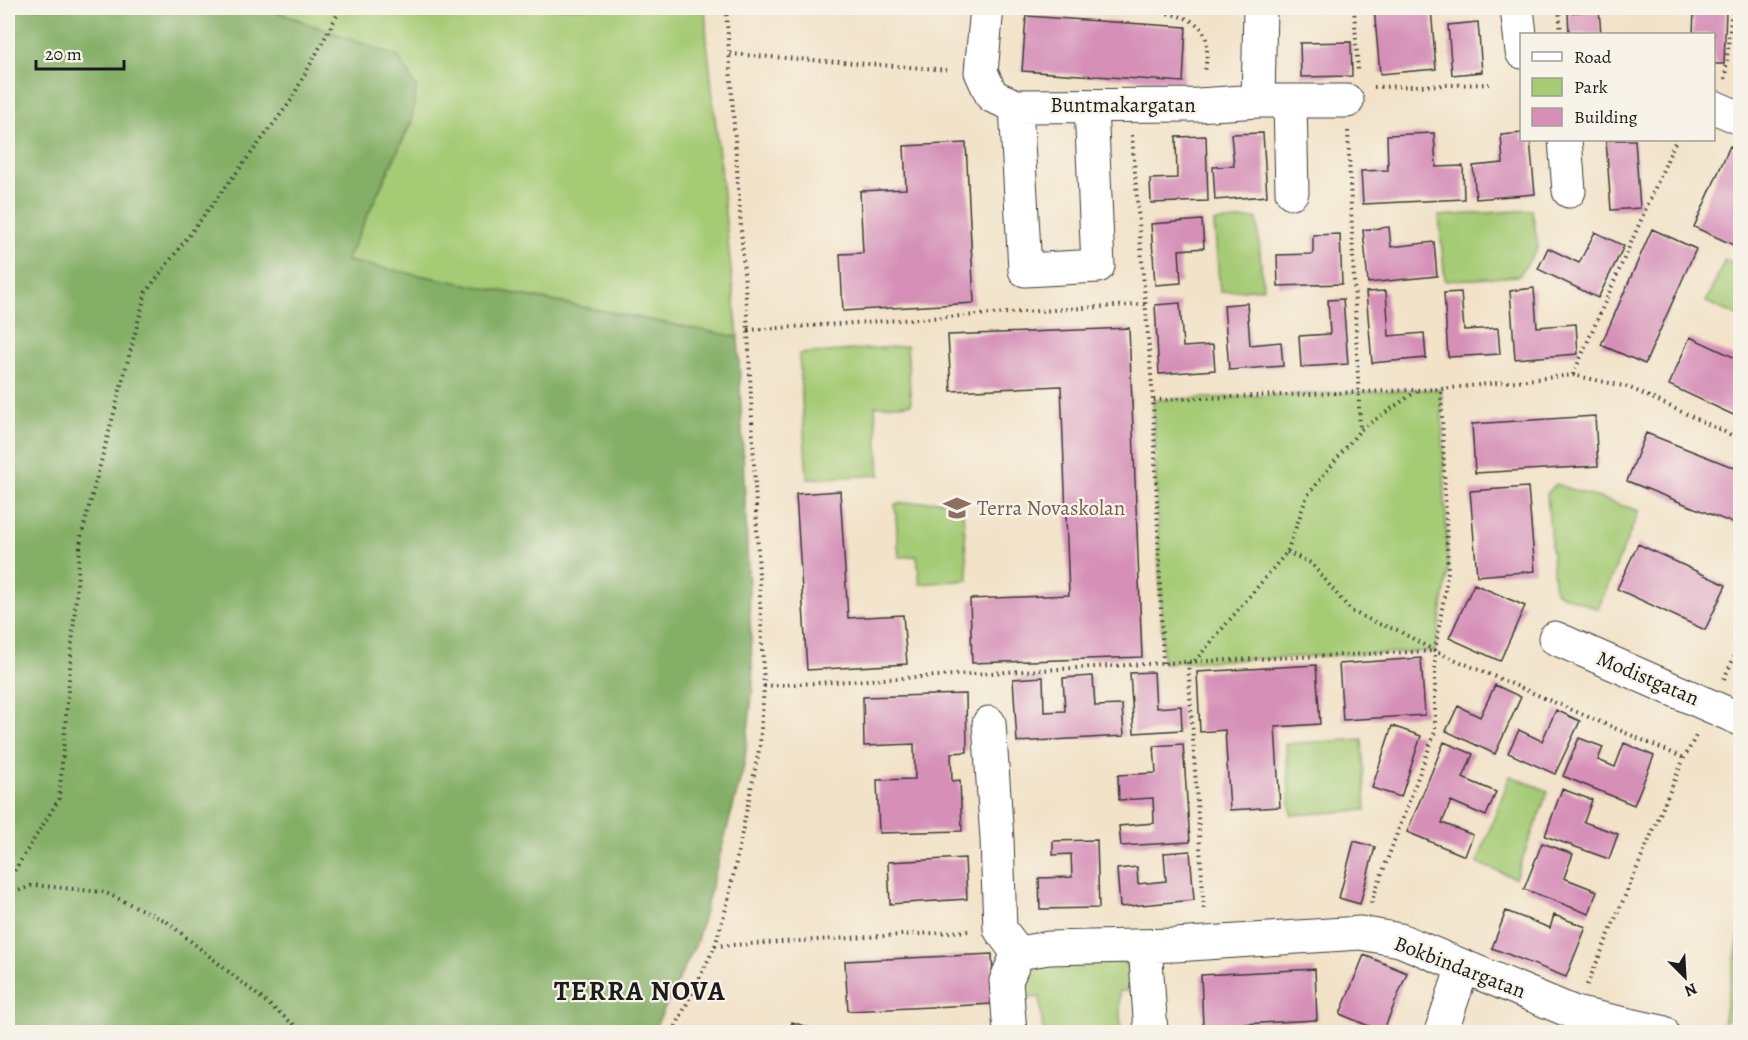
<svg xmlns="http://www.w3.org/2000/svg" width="1748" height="1040" font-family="Alegreya,serif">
<rect width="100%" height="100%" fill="#f7f3e8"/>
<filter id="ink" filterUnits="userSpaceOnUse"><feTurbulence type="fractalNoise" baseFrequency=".0167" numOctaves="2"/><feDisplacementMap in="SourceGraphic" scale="12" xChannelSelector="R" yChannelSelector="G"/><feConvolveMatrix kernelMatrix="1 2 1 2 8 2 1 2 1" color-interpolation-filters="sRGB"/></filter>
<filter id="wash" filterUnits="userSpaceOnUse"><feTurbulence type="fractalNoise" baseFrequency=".008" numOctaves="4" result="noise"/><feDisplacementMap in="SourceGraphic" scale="24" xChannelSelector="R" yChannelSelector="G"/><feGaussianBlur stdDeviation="1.35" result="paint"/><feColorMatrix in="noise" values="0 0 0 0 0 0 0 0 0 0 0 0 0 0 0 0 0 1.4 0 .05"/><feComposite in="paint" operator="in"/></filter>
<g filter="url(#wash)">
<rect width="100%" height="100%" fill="#f2e2c7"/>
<!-- green -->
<path fill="#a5cb75" stroke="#607448" stroke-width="1.5" d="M266 8H705L707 41 738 337 346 261 412 121 303 21Z
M1532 210 1538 247 1519 276 1445 281 1439 216Z
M1257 218 1263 288 1220 292 1214 222Z
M1725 259 1740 266V317L1706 302Z
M907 346 911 404 875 406 880 475 807 479 799 354Z
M1441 389 1448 572 1435 651 1163 663 1153 400Z
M1556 484 1639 511 1598 609 1555 592 1547 494Z
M962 499 968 580 920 584 917 556 899 557 895 504Z
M1362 739 1366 810 1291 815 1286 744Z
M1510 776 1548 791 1515 878 1477 863Z
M1740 931V1014L1723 1022Z
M1117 959C1133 966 1137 974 1142 990L1119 991 1121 1032H1043L1040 997 1020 999C1020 995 1019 989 1020 985 1030 955 1092 960 1117 959Z"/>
<!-- forest -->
<path fill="#84af66" stroke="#506641" stroke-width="1.5" d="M8 8H266L399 57 416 87 412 120 346 261 738 337 753 687 744 766 696 944 653 1032H8Z"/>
<g id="blocks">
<!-- building -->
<path fill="#d690b8" d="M1374 8H1431L1436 69 1380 74Z
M1694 9 1726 11 1724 64H1714V34H1693Z
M1599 10 1601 34H1569L1568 13Z
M1026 16 1186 27 1183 82 1022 71Z
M1478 22 1482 72 1452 75 1448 25Z
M1351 42 1352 76 1301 77 1300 43Z
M1263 133 1267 196 1215 200 1213 167 1234 166 1231 134Z
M1434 133 1436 167 1463 166 1464 199 1363 204 1361 171 1388 170 1387 135Z
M1522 133V140H1530L1535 194 1476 199 1473 166 1503 163 1501 135Z
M1206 136 1208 201 1151 203 1150 179 1177 178 1176 137Z
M1606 140H1635L1640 208 1611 210Z
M966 143 974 303 843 311 840 254 863 253 860 191 906 189 904 146Z
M1730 146 1740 151V248L1694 227Z
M1202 220 1204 248 1179 250 1181 283 1155 285 1151 224Z
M1389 227 1391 247 1434 242 1437 276 1368 283 1363 230Z
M1652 229 1696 249 1645 364 1601 345Z
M1595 232 1624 246 1598 298 1538 269 1548 248 1579 263Z
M1340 234 1342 284 1278 286 1277 255 1313 254V235Z
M1534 288 1537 327 1576 324 1578 354 1515 359 1510 291Z
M1386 291 1389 336 1424 333 1426 358 1372 363 1366 292Z
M1461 292 1464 330 1498 328 1500 354 1448 357 1444 293Z
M1343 299 1348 364 1301 367 1299 336 1330 334 1328 300Z
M1180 303 1183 347 1213 345 1215 370 1159 374 1155 305Z
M1247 303 1250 345 1281 342 1283 366 1229 370 1224 305Z
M1129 328 1142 657 972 663 970 599 1069 595 1061 386 951 391 948 335Z
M1690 337 1740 360V418L1669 385Z
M1595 416 1598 466 1475 473 1472 424Z
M1646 433 1740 470V526L1627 481Z
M1528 487 1535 571 1477 576 1470 491Z
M840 491 848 618 903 615 907 664 807 670 796 494Z
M1638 544 1726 585 1705 630 1617 589Z
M1474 584 1525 606 1500 661 1449 638Z
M1421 658 1425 715 1343 720 1339 664Z
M1316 665 1320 724 1275 727 1280 807 1230 810 1225 730 1200 732 1197 672Z
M1154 672 1156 708 1181 706 1182 730 1134 733 1130 673Z
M1093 676 1095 706 1122 705 1124 736 1017 742 1013 679 1043 677 1044 712 1065 711 1063 678Z
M1495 685 1521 697 1495 754 1446 731 1458 706 1480 717Z
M966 694 967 752 951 753 952 781 960 780 962 831 879 833 877 780 915 779 914 744 864 746 863 697Z
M1556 710 1580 721 1555 774 1508 753 1519 730 1542 741Z
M1392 726 1421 736 1401 797 1372 788Z
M1579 738 1603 747 1598 760 1615 767 1624 743 1654 756 1634 805 1563 776Z
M1444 742 1473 754 1463 778 1496 792 1486 816 1451 801 1442 823 1473 835 1465 856 1407 832Z
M1183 744 1190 842 1121 846 1119 826 1154 823 1153 798 1119 800 1118 775 1156 773 1154 746Z
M1562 789 1592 800 1584 822 1618 834 1609 859 1545 836Z
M1097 840 1099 908 1040 909 1039 878 1072 877 1071 854 1053 855V841Z
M1354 841 1375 847 1360 904 1339 898Z
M1542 843 1573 854 1564 878 1597 891 1589 914 1524 889Z
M1190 851 1194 900 1120 907 1117 869 1137 867 1138 884 1166 881 1164 853Z
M965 858 967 899 890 904 888 862Z
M1506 911 1550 928 1554 915 1586 927 1566 977 1492 948Z
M992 954 994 1004 848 1011 845 961Z
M1364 955 1407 973 1383 1032 1340 1014Z
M1315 969 1317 1020 1203 1026 1201 975Z
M792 1022 821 1032H789Z"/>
</g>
</g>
<g filter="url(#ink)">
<use href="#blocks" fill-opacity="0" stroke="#3c3a36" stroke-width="1.5"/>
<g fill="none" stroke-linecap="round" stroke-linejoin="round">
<defs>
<path id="minor" d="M987 8 981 72 992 96 1016 106 1198 105 1258 101H1347
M1517 8 1522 52
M1258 101 1260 8
M1290 101 1292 192
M1016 106 1025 270 1098 266 1091 106
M1714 107 1740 118
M1565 140 1569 191
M1555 638 1740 719
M989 723 997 839 1000 929 1018 953
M1145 946 1151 1032
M1010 1032 1006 981 1018 953 1049 948 1175 945 1360 933 1400 940 1575 1013 1662 1032
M1441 1032 1463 967"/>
</defs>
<!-- minor casing -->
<use href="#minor" stroke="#3c3a36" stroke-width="35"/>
<!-- path -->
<path stroke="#3c3a36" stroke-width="4" stroke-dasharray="1.5 4.5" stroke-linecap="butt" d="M1090 8C1116 9 1189 7 1203 31 1210 43 1206 60 1205 73
M1354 8 1358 72
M1559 8 1561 34
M1731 13H1740
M730 54 950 70
M1725 79 1732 8
M1374 87 1489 84
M1348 131 1360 430
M1132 135 1153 400
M748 330 1145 304
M1573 375 1676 140
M1287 552 1311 563 1351 611 1379 624 1397 630 1435 651 1684 758
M1195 661 1287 552 1307 496 1360 430 1417 391
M1188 662 1204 909 1201 912
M1163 663 1153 400 1441 389 1573 375 1628 387 1740 439
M1724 679 1740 644
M764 686 1163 663 1435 651
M8 881 59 799 81 537 146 292 290 102 341 8
M8 895 33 885 104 892 166 921 303 1032
M1371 903 1435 732V651L1448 572 1441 389
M715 946 969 931
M1587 985 1684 758 1697 734
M673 1032 715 946 728 901 760 745 764 686 748 330 726 8"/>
<!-- minor -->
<use href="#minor" stroke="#fff" stroke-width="33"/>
</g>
</g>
<!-- icons -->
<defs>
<symbol id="school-bare" viewBox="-9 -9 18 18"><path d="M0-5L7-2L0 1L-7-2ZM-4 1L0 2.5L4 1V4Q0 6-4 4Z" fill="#8d6e63" stroke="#f7f3e8" stroke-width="2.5" paint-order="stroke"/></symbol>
</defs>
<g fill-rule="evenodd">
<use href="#school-bare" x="938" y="489" width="38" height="38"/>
</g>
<g text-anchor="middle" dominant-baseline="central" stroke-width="4.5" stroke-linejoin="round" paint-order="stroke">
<!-- street labels -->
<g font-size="21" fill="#1c1c1c" stroke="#f7f3e8">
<text x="1123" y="105">Buntmakargatan</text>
<text transform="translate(1648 678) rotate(23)">Modistgatan</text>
<text transform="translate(1460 967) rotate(21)">Bokbindargatan</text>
</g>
<!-- education labels -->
<g font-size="21" fill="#785e54" stroke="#f7f3e8" text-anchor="start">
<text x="977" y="508">Terra Novaskolan</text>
</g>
<!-- district labels -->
<g font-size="27" font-weight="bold" letter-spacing="1.5" fill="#1c1c1c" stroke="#f7f3e8">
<text x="640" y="991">TERRA NOVA</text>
</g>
</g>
<!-- margin -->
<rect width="1748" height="1040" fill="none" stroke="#f7f3e8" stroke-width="30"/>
<!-- legend -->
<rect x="1520" y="33" width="195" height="108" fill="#f7f3e8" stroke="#9f9d96" stroke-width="1.5"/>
<rect x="1532" y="52" width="30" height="9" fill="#ffffff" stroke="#9f9d96" stroke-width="1.5"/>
<text x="1574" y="63" font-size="18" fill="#1c1c1c">Road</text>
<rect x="1532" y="78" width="30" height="18" fill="#a5cb75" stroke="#9f9d96" stroke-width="1.5"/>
<text x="1574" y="93" font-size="18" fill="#1c1c1c">Park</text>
<rect x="1532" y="108" width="30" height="18" fill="#d690b8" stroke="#9f9d96" stroke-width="1.5"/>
<text x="1574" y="123" font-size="18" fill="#1c1c1c">Building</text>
<!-- north arrow -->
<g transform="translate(1685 977) rotate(156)" stroke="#f7f3e8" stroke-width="4.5" paint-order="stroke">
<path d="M0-4.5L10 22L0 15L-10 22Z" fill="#1c1c1c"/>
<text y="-9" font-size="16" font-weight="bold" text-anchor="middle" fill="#1c1c1c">N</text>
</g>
<!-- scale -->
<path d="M36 60v9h88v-9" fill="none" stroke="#1c1c1c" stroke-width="3"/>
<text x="45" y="60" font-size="18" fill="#1c1c1c" stroke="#f7f3e8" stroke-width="4.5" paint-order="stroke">20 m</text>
</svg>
